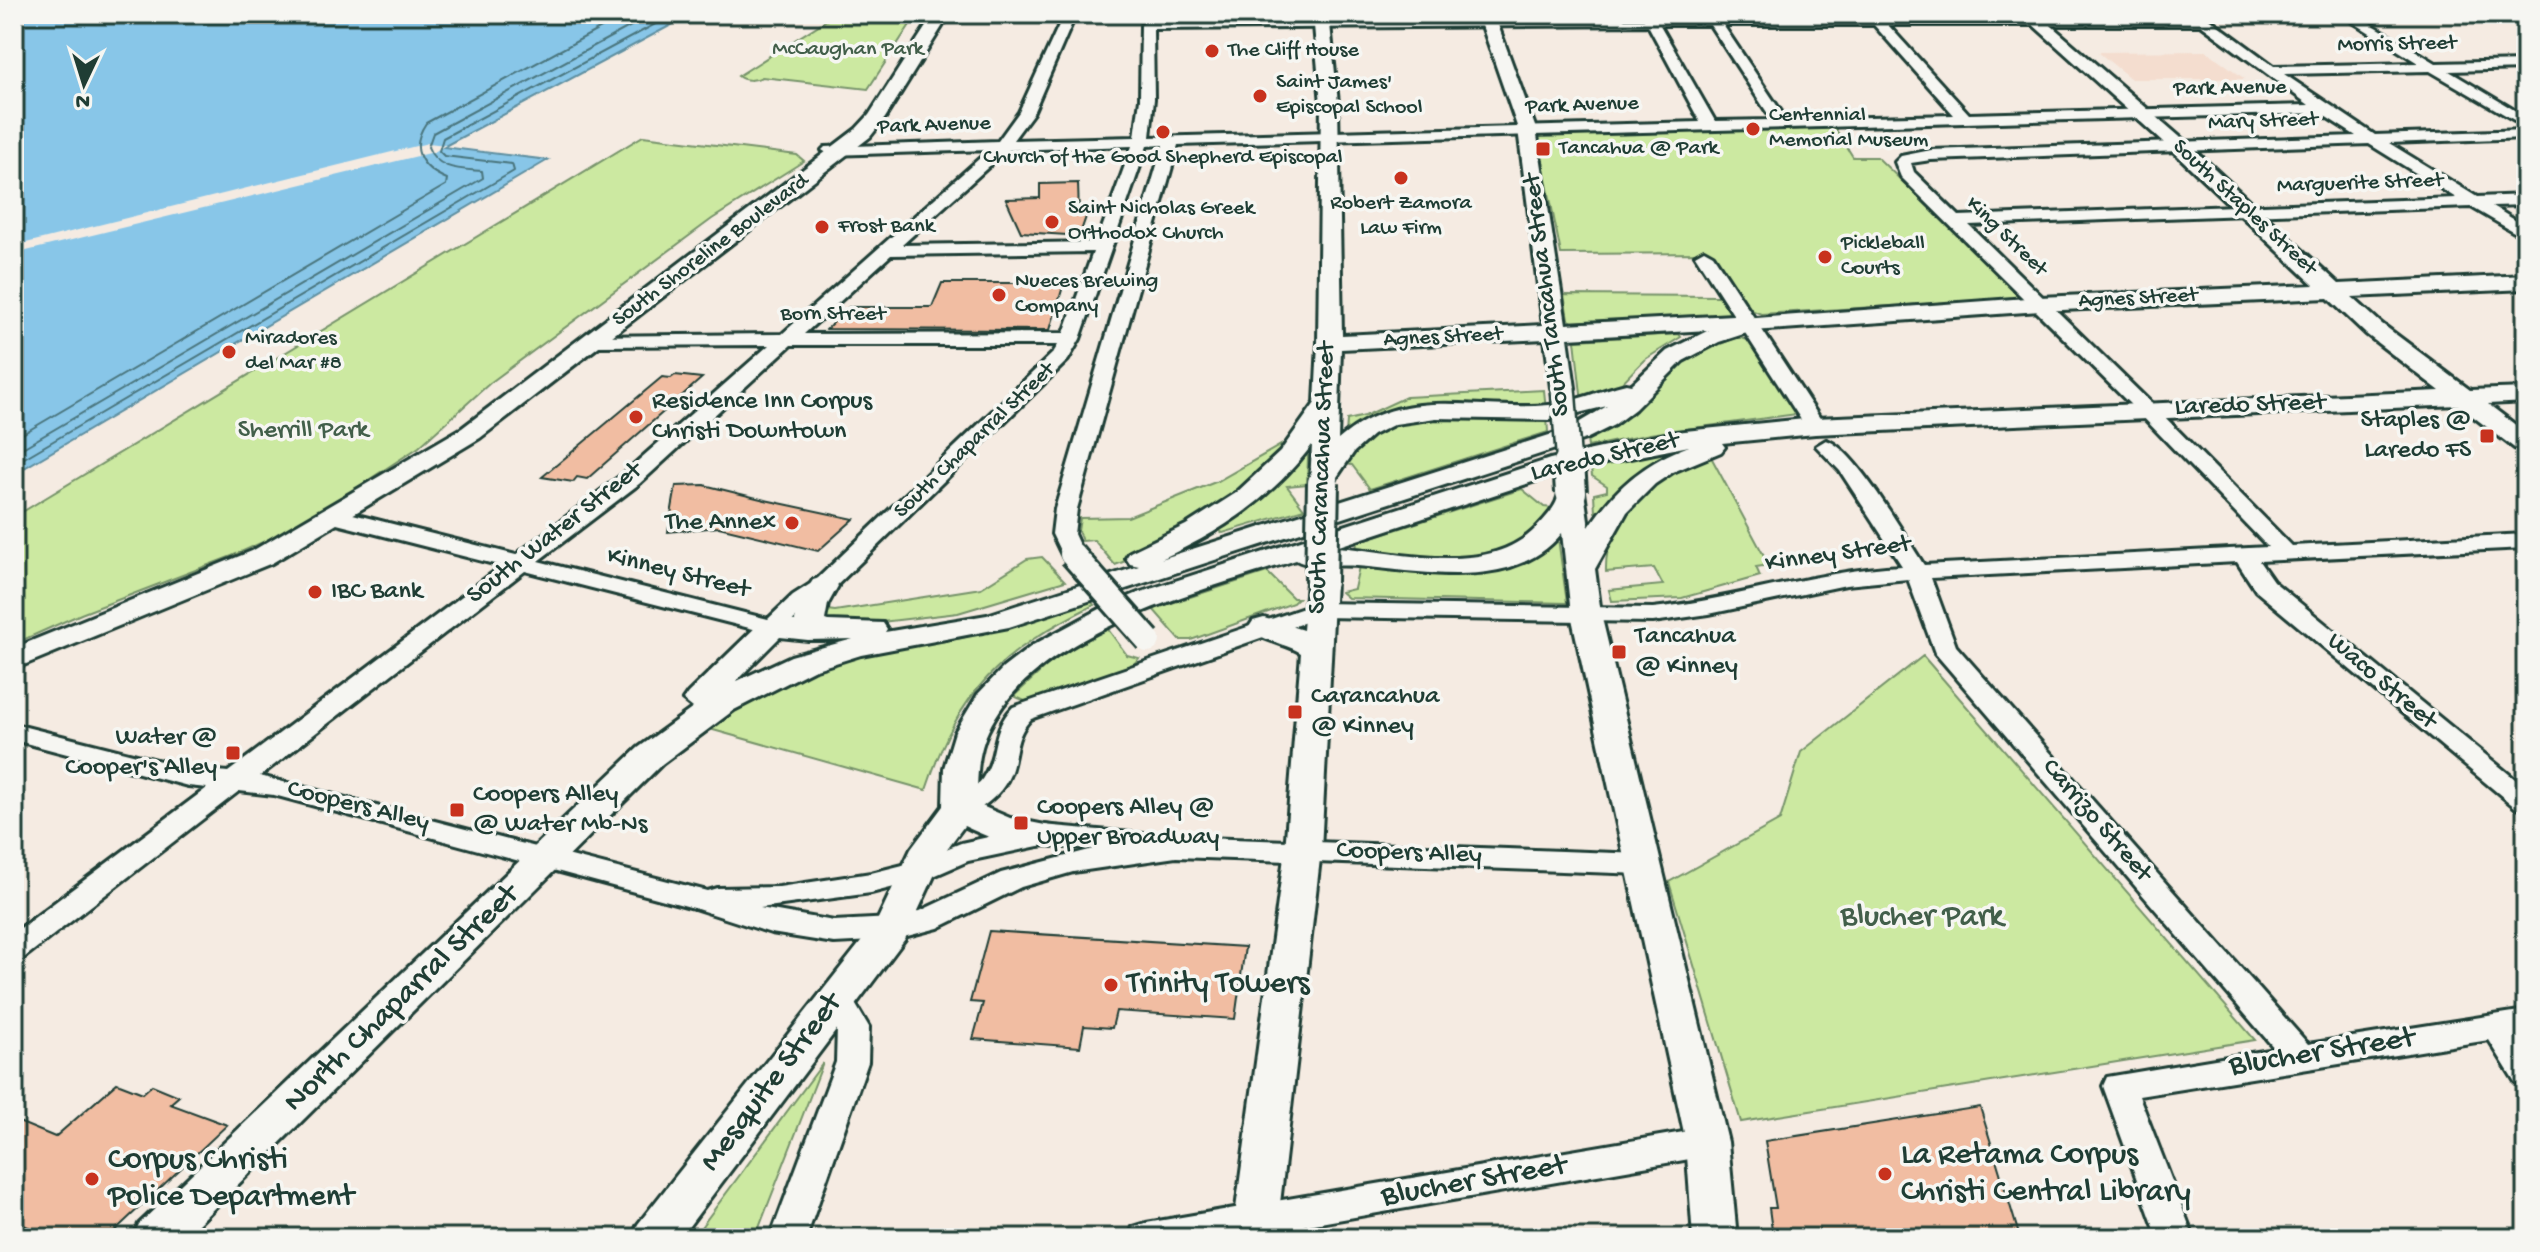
<svg xmlns="http://www.w3.org/2000/svg" width="2540" height="1252" font-family="'Gochi Hand',sans-serif">
<rect width="100%" height="100%" fill="#f5ebe2"/>
<filter id="ink" filterUnits="userSpaceOnUse"><feTurbulence type="fractalNoise" baseFrequency=".0125" numOctaves="2"/><feDisplacementMap in="SourceGraphic" scale="16" xChannelSelector="R" yChannelSelector="G"/><feConvolveMatrix kernelMatrix="1 2 1 2 8 2 1 2 1" color-interpolation-filters="sRGB"/></filter>
<g filter="url(#ink)">
<!-- built -->
<path fill="#f4ddcf" d="M2207 51 2245 79H2131L2098 52Z"/>
<!-- green -->
<path fill="#cce9a1" stroke="#76936a" stroke-width="2" d="M836 14H917L868 89 762 77C755 81 744 81 738 76Z
M1833 125 1853 157H1877L2023 298 1761 314 1751 310 1712 253 1561 254 1537 133Z
M643 136 797 155 804 161 712 219 490 383 419 447 347 494 276 536 232 556 81 614 14 644V517Z
M1564 295 1722 296 1732 313 1729 315 1576 324 1568 319Z
M1679 334 1681 337 1644 360 1615 390 1582 403 1575 340Z
M1738 337 1754 342 1797 414 1650 434 1588 447 1587 440 1633 414 1672 369 1692 355Z
M1544 390 1546 410 1445 406 1346 436 1347 420 1365 416 1406 397Z
M1547 417 1548 432 1370 489 1352 465 1346 464C1353 453 1358 442 1369 434 1407 408 1499 417 1547 417Z
M1288 441 1276 468 1136 557 1115 565 1094 540 1082 541 1078 531 1080 518 1128 517 1218 481Z
M1686 447 1690 450 1601 513 1595 512 1594 494 1607 491V486L1592 476 1591 468Z
M1710 455 1769 565 1756 567 1760 576 1682 598 1612 601 1609 590 1663 585 1654 568 1606 572C1604 508 1659 477 1710 455Z
M1302 456H1308L1307 484 1287 486 1304 509 1223 533 1215 528 1270 491Z
M1522 489 1544 507 1553 508 1551 517 1516 549 1459 562 1356 552 1357 542Z
M1553 538H1558L1567 603 1348 598 1341 592 1354 589 1360 562 1439 572Z
M1042 557 1065 581 958 613 839 627 825 624 819 609 835 611 981 588 1027 559Z
M1267 572 1293 598H1298L1293 603 1191 640H1180L1153 609Z
M1090 600 1094 605C1001 651 959 690 926 790L706 728 734 703 826 661 962 638Z
M1107 628 1127 655 1139 658 1130 669 1029 703 1014 696 1054 659Z
M1923 656 2255 1040 1741 1122 1669 882 1780 820 1801 752Z
M823 1063 755 1238H693Z"/>
<!-- water -->
<path fill="#88c6e8" stroke="#5e8fa0" stroke-width="2" d="M14 14H692L443 147 548 160 14 474Z"/>
<!-- pier -->
<path fill="#f5ebe2" d="M428 143 446 145 434 152 14 254V246Z"/>
<g fill="none" stroke-linecap="round" stroke-linejoin="round">
<!-- shore -->
<path stroke="#49747c" stroke-width="2" d="M14 439 446 185 447 179C420 168 409 148 426 123L627 14
M14 453 483 178 482 171C460 169 437 170 428 147L433 133 653 14
M14 464 514 171 512 164 444 156 439 151 443 138 674 14"/>
</g>
<!-- building -->
<path fill="#f1bda2" stroke="#1f3d34" stroke-width="2" d="M1078 183 1079 214H1087L1081 231H1069L1067 235 1021 232 1006 199 1040 198V184Z
M942 283H1064L1050 330 827 329 849 307H932Z
M675 375 702 378 587 479 577 477 573 482 542 477 662 377 671 378Z
M704 485 765 500 854 519 818 551 719 527 668 532 676 486Z
M989 931 1245 947 1235 1019 1116 1011 1112 1028 1084 1026 1080 1047 973 1039 983 1003 970 1002Z
M117 1083 143 1093 152 1085 179 1096 170 1104 227 1125 107 1238H54L14 1221V1120L55 1137Z
M1980 1107 2020 1238H1773L1769 1208H1776L1765 1141Z"/>
<g fill="none" stroke-linecap="round" stroke-linejoin="round">
<defs>
<path id="minor" d="M1064 14H1076L1033 113 1013 140 1135 137 1140 99 1141 25 1147 21 2191 17 2189 14H2203L2274 66 2418 63 2340 14H2355L2436 63 2526 61V69L2449 71 2526 117V127L2430 71 2284 74 2375 135 2526 130V138L2389 143 2477 197 2526 195V205L2492 206 2526 227V239L2471 207 1969 225 2153 405 2292 546 2526 534V548L2259 561 2273 581 2526 788V811L2516 808 2256 591 2237 562 1931 578 1956 646 2308 1044 2526 1010V1034L2519 1035 2526 1046V1086L2515 1082 2489 1040 2139 1096 2194 1238H2158L2103 1086 2107 1077 2275 1049 1935 653 1908 579 1846 585 1709 614 1653 622 1320 617 1031 719C1003 748 1030 775 979 809 969 816 963 819 950 816L946 809C955 795 976 791 984 776 999 753 990 731 1013 707L1318 603 1653 608C1737 599 1818 570 1902 566L1840 471 1816 446 1826 440C1854 447 1906 538 1924 565L2268 547 2139 413 1901 177 1895 162 1901 156 1931 150 2356 136 2320 113 1178 145 1077 509 1074 534 1083 554 1080 559H1064L1052 534 1055 509 1163 145 1147 146 1080 339 1068 360 831 591 809 605 781 632 773 634 525 571 260 776 707 891 717 888 779 887 871 873 911 863 961 843 1043 825 1176 837 1642 854 1652 857 1656 864 1652 871 1642 874 1176 857 1073 872 1021 887 938 928 892 940 834 943 771 933 694 908 274 795 239 791 25 957 14 960V933L207 788 188 786 14 740V724L188 768 228 772 502 566 329 522 326 517 329 512 337 510 516 555 623 474 769 345 595 346 588 344 586 340 588 336 782 334 989 150 830 155 822 150 825 147 998 141 1019 112ZM1648 25 1700 122 1150 137 1154 99 1153 29ZM1660 25H1710L1772 120 1715 121ZM1723 25H1874L1954 115 1786 119ZM1888 25H2201L2309 105 1969 114ZM2369 144 2456 198 1959 216 1914 172 1911 163 1931 160ZM1132 146 1097 242 902 245 1007 150ZM1093 252 1064 333 804 334 891 255ZM791 345H1058L1053 353 815 581 793 595 768 619 538 561 639 484ZM1043 845 1093 849 1001 873 920 911 892 918 834 921 760 908 871 893 929 878 968 861Z
M2502 14H2517L2526 19V28Z
M1704 250 1713 255 1825 426 1822 430 1815 432 1805 426 1695 255Z
M836 986 847 990 869 1027 868 1062 806 1238H770L836 1062 837 1028 821 998 825 990Z
M1707 1128 1719 1132 1724 1142 1719 1152 1707 1156 1234 1238H1128L1133 1227 1146 1223Z"/>
<path id="major" d="M934 14H950L885 118 870 137 480 438 272 563 14 669V648L252 551 462 428 856 129 869 115Z
M1313 14H1329L1338 103 1342 335 1543 325 1518 129 1478 14H1494L1536 129 1566 324 1733 315 1743 319 2040 297 2314 285 2173 151 2021 14H2038L2187 143 2339 284 2526 275V289L2352 297 2382 324 2470 390 2526 388V402L2488 404 2526 433V453L2517 450 2458 405 1815 434 1722 443 1725 447 1721 452 1673 472 1655 484 1627 512 1595 569 1601 614 1728 1142 1737 1238H1693L1686 1142 1571 614 1562 533C1513 593 1423 571 1357 566 1339 564 1312 569 1296 560 1201 591 1033 632 988 731 977 754 977 779 977 804L1010 818 1055 827 1060 835 1055 843C1027 852 990 839 964 826L946 850 905 939 680 1238H632L638 1224 876 923 911 849 943 806 944 768 955 732 978 694 1003 668 1033 645 1102 608 1138 593 1550 459 1675 432 1815 418 2440 391 2366 334 2328 298 2040 311 1753 331 1719 342 1683 361 1635 409 1614 425 1586 439 1009 627 861 655 813 670 734 710 662 764 184 1238H133L139 1224 638 748 693 708 683 700 688 693 762 621 773 618 795 621 798 604 813 580 823 577 833 580 838 586 828 604 825 620 828 621 883 623 887 629 885 632 987 615 1139 566 1130 564 1126 558 1130 552 1186 525 1236 493 1280 452 1315 403 1318 343 1321 104ZM1709 330 1667 351 1631 385 1626 384C1600 390 1576 402 1549 405 1473 412 1403 383 1338 440L1341 349 1545 339 1551 388 1554 393H1572L1575 388 1568 338ZM1607 406 1568 429 1161 559C1221 532 1272 498 1312 445L1310 483 1314 489H1332L1337 477 1354 452 1373 435 1395 424 1436 418 1550 420ZM1689 446C1645 462 1615 488 1589 527L1584 492 1581 486H1561C1559 490 1559 493 1558 497 1556 507 1544 520 1537 527 1487 579 1398 551 1336 547L1566 471ZM780 637 808 640 853 639 791 656 735 682Z
M1321 573 1331 576 1335 582 1321 850 1276 1238H1232L1285 850 1301 653C1286 643 1259 641 1249 627L1253 621 1264 618 1303 630 1307 582 1311 576Z"/>
</defs>
<!-- minor casing -->
<use href="#minor" stroke="#1f3d34" stroke-width="6"/>
<!-- major casing -->
<use href="#major" stroke="#1f3d34" stroke-width="6"/>
<!-- minor -->
<use href="#minor" fill="#f6f6f2" fill-rule="evenodd"/>
<!-- major -->
<use href="#major" fill="#f6f6f2" fill-rule="evenodd"/>
<defs>
<path id="minor-bridge" d="M1072 554 1148 640"/>
<path id="major-bridge-far1" d="M1563 388 1569 465"/>
<path id="major-bridge" d="M1569 463 1571 492
M1321 582 1323 483"/>
</defs>
<!-- minor-bridge casing -->
<use href="#minor-bridge" stroke="#1f3d34" stroke-width="30" stroke-linecap="butt"/>
<!-- major-bridge-far1 casing -->
<use href="#major-bridge-far1" stroke="#1f3d34" stroke-width="28" stroke-linecap="butt"/>
<!-- major-bridge casing -->
<use href="#major-bridge" stroke="#1f3d34" stroke-width="36" stroke-linecap="butt"/>
<!-- minor-bridge -->
<use href="#minor-bridge" stroke="#f6f6f2" stroke-width="24"/>
<!-- major-bridge-far1 -->
<use href="#major-bridge-far1" stroke="#f6f6f2" stroke-width="23"/>
<!-- major-bridge -->
<use href="#major-bridge" stroke="#f6f6f2" stroke-width="30"/>
</g>
</g>
<!-- markers -->
<g fill="#c8321e" stroke="#f6f6f2" stroke-width="3">
<circle cx="1212" cy="51" r="8"/>
<circle cx="1260" cy="96" r="8"/>
<circle cx="1753" cy="129" r="8"/>
<circle cx="1163" cy="132" r="8"/>
<rect x="1535" y="141" width="16" height="16" rx="4"/>
<circle cx="1401" cy="178" r="8"/>
<circle cx="1052" cy="222" r="8"/>
<circle cx="822" cy="227" r="8"/>
<circle cx="1825" cy="257" r="8"/>
<circle cx="999" cy="295" r="8"/>
<circle cx="229" cy="352" r="8"/>
<circle cx="636" cy="417" r="8"/>
<rect x="2479" y="428" width="16" height="16" rx="4"/>
<circle cx="792" cy="523" r="8"/>
<circle cx="315" cy="592" r="8"/>
<rect x="1611" y="644" width="16" height="16" rx="4"/>
<rect x="1287" y="704" width="16" height="16" rx="4"/>
<rect x="225" y="745" width="16" height="16" rx="4"/>
<rect x="449" y="802" width="16" height="16" rx="4"/>
<rect x="1013" y="815" width="16" height="16" rx="4"/>
<circle cx="1111" cy="985" r="8"/>
<circle cx="1885" cy="1174" r="8"/>
<circle cx="92" cy="1179" r="8"/>
</g>
<g text-anchor="middle" dominant-baseline="central" stroke-width="7" stroke-linejoin="round" paint-order="stroke">
<!-- far-street labels -->
<g font-size="22" fill="#1f3d34" stroke="#f6f6f2">
<text transform="translate(2397 45) rotate(-1)">Morris Street</text>
<text transform="translate(2230 89) rotate(-1)">Park Avenue</text>
<text transform="translate(1582 106) rotate(-2)">Park Avenue</text>
<text transform="translate(2263 122) rotate(-2)">Mary Street</text>
<text transform="translate(934 126) rotate(-2)">Park Avenue</text>
<text transform="translate(2360 184) rotate(-2)">Marguerite Street</text>
<text transform="translate(2244 208) rotate(43)">South Staples Street</text>
<text transform="translate(2006 237) rotate(44)">King Street</text>
<text transform="translate(711 251) rotate(-37)">South Shoreline Boulevard</text>
<text transform="translate(2138 299) rotate(-3)">Agnes Street</text>
<text x="833" y="315">Born Street</text>
<text transform="translate(1443 338) rotate(-3)">Agnes Street</text>
<text transform="translate(975 441) rotate(-44)">South Chaparral Street</text>
</g>
<!-- far-park labels -->
<g font-size="22" fill="#425f4a" stroke="#f6f6f2">
<text x="848" y="50">McCaughan Park</text>
</g>
<!-- far-poi labels -->
<g font-size="22" fill="#1f3d34" stroke="#f6f6f2" text-anchor="start">
<text x="1228" y="51">The Cliff House</text>
<text x="1276" y="83">Saint James'<tspan x="1276" dy="25">Episcopal School</tspan></text>
<text x="1769" y="116">Centennial<tspan x="1769" dy="25">Memorial Museum</tspan></text>
<text x="1559" y="149">Tancahua @ Park</text>
<text x="1163" y="158" text-anchor="middle">Church of the Good Shepherd Episcopal</text>
<text x="1401" y="204" text-anchor="middle">Robert Zamora<tspan x="1401" dy="25">Law Firm</tspan></text>
<text x="1068" y="209">Saint Nicholas Greek<tspan x="1068" dy="25">Orthodox Church</tspan></text>
<text x="838" y="227">Frost Bank</text>
<text x="1841" y="244">Pickleball<tspan x="1841" dy="25">Courts</tspan></text>
<text x="1015" y="282">Nueces Brewing<tspan x="1015" dy="25">Company</tspan></text>
<text x="245" y="339">Miradores<tspan x="245" dy="25">del Mar #8</tspan></text>
</g>
<!-- street labels -->
<g font-size="26" fill="#1f3d34" stroke="#f6f6f2">
<text transform="translate(1548 295) rotate(-97)">South Tancahua Street</text>
<text transform="translate(2250 406) rotate(-2)">Laredo Street</text>
<text transform="translate(1605 458) rotate(-13)">Laredo Street</text>
<text transform="translate(1323 478) rotate(-88)">South Carancahua Street</text>
<text transform="translate(555 534) rotate(-38)">South Water Street</text>
<text transform="translate(1838 555) rotate(-8)">Kinney Street</text>
<text transform="translate(678 574) rotate(14)">Kinney Street</text>
<text transform="translate(2381 682) rotate(40)">Waco Street</text>
<text transform="translate(358 807) rotate(14)">Coopers Alley</text>
<text transform="translate(2096 821) rotate(49)">Carrizo Street</text>
<text transform="translate(1409 854) rotate(2)">Coopers Alley</text>
</g>
<!-- poi labels -->
<g font-size="26" fill="#1f3d34" stroke="#f6f6f2" text-anchor="start">
<text x="652" y="402">Residence Inn Corpus<tspan x="652" dy="30">Christi Downtown</tspan></text>
<text x="2471" y="421" text-anchor="end">Staples @<tspan x="2471" dy="30">Laredo FS</tspan></text>
<text x="776" y="523" text-anchor="end">The Annex</text>
<text x="331" y="592">IBC Bank</text>
<text x="1635" y="637">Tancahua<tspan x="1635" dy="30">@ Kinney</tspan></text>
<text x="1311" y="697">Carancahua<tspan x="1311" dy="30">@ Kinney</tspan></text>
<text x="217" y="738" text-anchor="end">Water @<tspan x="217" dy="30">Cooper's Alley</tspan></text>
<text x="473" y="795">Coopers Alley<tspan x="473" dy="30">@ Water Mb-Ns</tspan></text>
<text x="1037" y="808">Coopers Alley @<tspan x="1037" dy="30">Upper Broadway</tspan></text>
</g>
<!-- park labels -->
<g font-size="26" fill="#425f4a" stroke="#f6f6f2">
<text x="303" y="431">Sherrill Park</text>
</g>
<!-- near-park labels -->
<g font-size="32" fill="#425f4a" stroke="#f6f6f2">
<text x="1922" y="918">Blucher Park</text>
</g>
<!-- near-poi labels -->
<g font-size="32" fill="#1f3d34" stroke="#f6f6f2" text-anchor="start">
<text x="1127" y="985">Trinity Towers</text>
<text x="1901" y="1156">La Retama Corpus<tspan x="1901" dy="37">Christi Central Library</tspan></text>
<text x="108" y="1161">Corpus Christi<tspan x="108" dy="37">Police Department</tspan></text>
</g>
<!-- near-street labels -->
<g font-size="32" fill="#1f3d34" stroke="#f6f6f2">
<text transform="translate(402 999) rotate(-44)">North Chaparral Street</text>
<text transform="translate(2322 1053) rotate(-9)">Blucher Street</text>
<text transform="translate(772 1083) rotate(-53)">Mesquite Street</text>
<text transform="translate(1474 1182) rotate(-10)">Blucher Street</text>
</g>
</g>
<!-- margin -->
<rect width="2540" height="1252" fill="none" stroke="#f6f6f2" stroke-width="48"/>
<rect x="24" y="24" width="2492" height="1204" fill="none" stroke="#1f3d34" stroke-width="3" filter="url(#ink)"/>
<!-- north arrow -->
<g transform="translate(84 84) rotate(184)" stroke="#f6f6f2" stroke-width="6" paint-order="stroke">
<path d="M0-6L14 30L0 20L-14 30Z" fill="#1f3d34"/>
<text y="-12" font-size="22" font-weight="bold" text-anchor="middle" fill="#1f3d34">N</text>
</g>
</svg>
